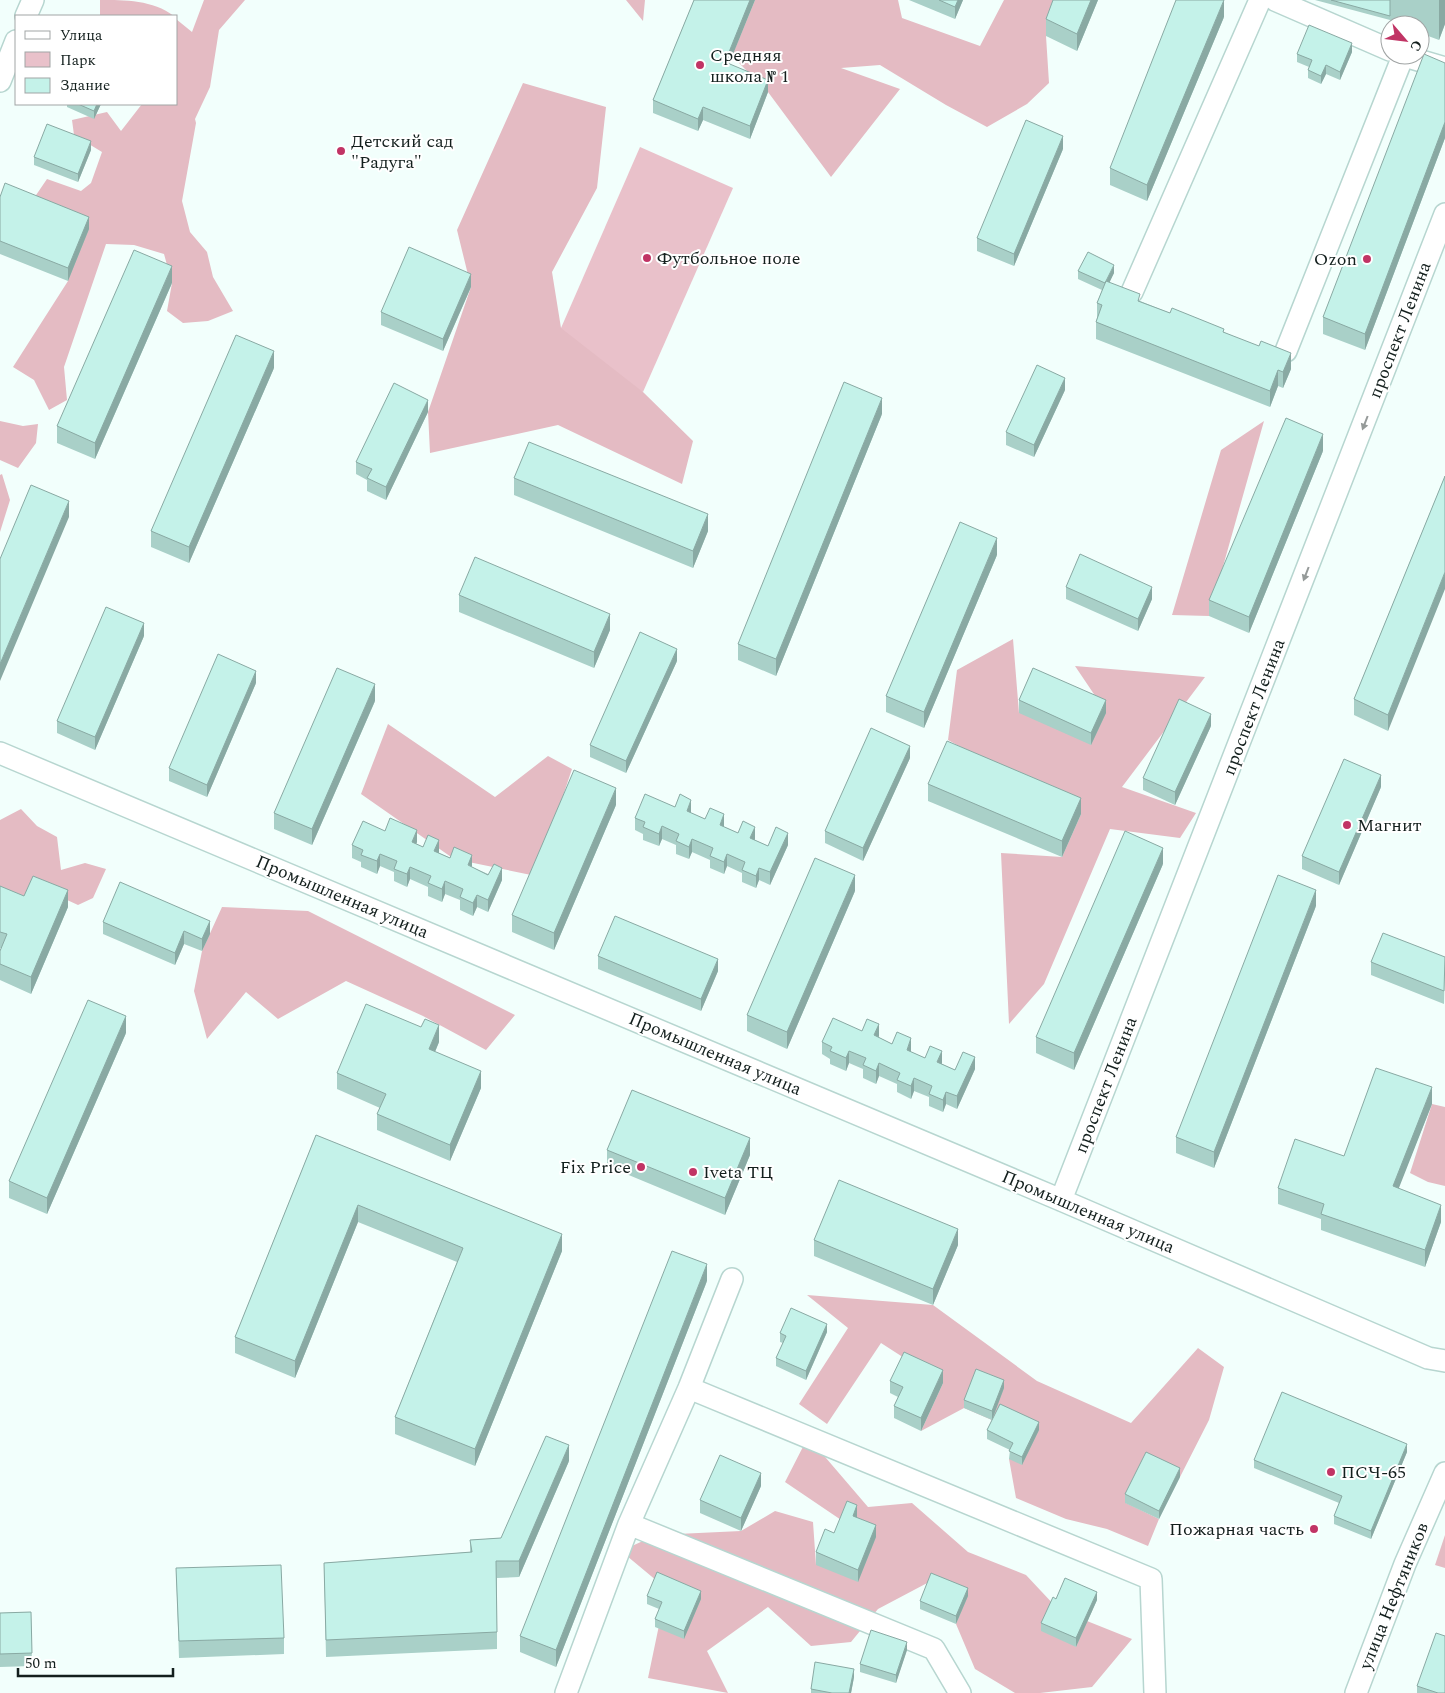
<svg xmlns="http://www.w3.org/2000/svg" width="1445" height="1693" font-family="Spectral,serif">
<rect width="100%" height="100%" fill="#f2fffc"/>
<!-- green -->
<path fill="#e9c1ca" d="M640 147 733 188 643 392 551 351Z"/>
<!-- forest -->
<path fill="#e4bbc3" d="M100 0C125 0 153 0 174 16H100Z
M204 0H245L219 30 210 87 195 119 196 123 182 201 190 232 207 252 213 277 233 311 208 321 183 323 167 311 172 283 164 254 134 245 106 244 64 367 67 400 49 410 34 380 13 367 68 281 75 236 32 201 47 179 81 191 91 183 102 152 74 135 72 120 107 112 121 131 142 104H176V19L192 32Z
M626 0H645L643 21Z
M755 0H898L902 18 980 46 1004 0H1060L1046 36 1049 83 1027 104 987 127 946 105 880 65 841 68 900 89 831 177 768 92 732 56Z
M523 83 606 107 597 188 552 272 561 328 643 392 693 441 682 484 558 425 430 453 428 412 471 287 457 230Z
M0 421 23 426 38 424 36 443 18 468 0 460Z
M1264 421 1209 616 1172 615 1221 450Z
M2 474 10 500 0 532V475Z
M1013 639 1019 713 1106 712 1075 666 1205 677 1122 787 1196 813 1180 838 1110 829 1044 984 1009 1024 1001 853 1062 857 1081 814 948 740 957 670Z
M388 724 495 797 548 756 572 769 536 876 454 859 361 794Z
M21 809 37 826 57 837 61 870 85 863 106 869 93 898 78 905 41 888 24 896 19 904 0 899V820Z
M222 907 308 911 515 1015 486 1050 423 1016 346 981 278 1019 246 992 207 1039 194 991 202 951Z
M1432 1104 1445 1107V1186L1428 1182 1410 1173Z
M807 1295 933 1305 1037 1381 1131 1423 1198 1348 1224 1367 1209 1420 1180 1477 1146 1461 1126 1503 1159 1519 1148 1546 1107 1529 1066 1519 1016 1498 1009 1459 1038 1431 992 1420 964 1408 921 1431 943 1383 881 1343 827 1424 799 1404 848 1328Z
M808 1437 868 1507 912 1503 968 1552 1026 1575 1056 1607 1076 1647 1087 1621 1132 1639 1092 1687 1040 1693H1015L975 1669 956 1624 967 1596 931 1581 878 1609 851 1642 811 1646 768 1607 707 1651 728 1693 648 1678 662 1611 657 1581 621 1551 656 1535 741 1531 775 1511 813 1522 816 1565 853 1528 785 1482Z
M1445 1535V1568L1435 1565Z"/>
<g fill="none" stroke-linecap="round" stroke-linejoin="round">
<defs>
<path id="street" d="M1275 0 1390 50
M26 16 33 0
M1401 55 1445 68
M0 81 16 41
M1132 292 1260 0
M1286 351 1403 56
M0 753 1061 1200 1428 1358 1445 1361
M1061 1200 1445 214
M689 1388 1151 1579 1155 1693
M629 1524 934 1649 960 1693
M566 1693 629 1524 689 1388 732 1279
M1356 1693 1405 1564 1445 1473"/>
</defs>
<!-- street casing -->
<use href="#street" stroke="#b7d6d0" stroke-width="24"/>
<!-- street -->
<use href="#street" stroke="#fff" stroke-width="21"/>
</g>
<!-- wall -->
<path fill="#a9d0c8" d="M694 0H755L729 63 768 92 750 139 703 120 698 131 653 113V100Z
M909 0H963L955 19Z
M1053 0H1098L1077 51 1046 36V19Z
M1315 0H1445V24L1439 40 1420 33V25H1401L1390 20Z
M1224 17 1147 201 1110 185V168Z
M1352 52 1340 80 1326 74 1321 84 1308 78V70L1309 67 1297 62V54Z
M1445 63V138L1365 350 1323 334V317Z
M67 104H101L94 119 67 107Z
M1063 149 1014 266 977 251V238Z
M91 150 78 182 34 165V157Z
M0 197 89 229 68 281 0 254Z
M1078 271 1114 273 1109 282 1140 301 1170 313 1224 332 1291 369 1283 388 1278 386 1270 407 1096 339V322L1097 318V303L1102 290 1078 279Z
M172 283 95 459 57 443V426Z
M471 287 443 351 381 325V312Z
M274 368 189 563 151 547V531Z
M1065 390 1034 457 1006 445V432Z
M428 412 386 500 367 491V480L356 474V462Z
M882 414 776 676 738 660V644Z
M1323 451 1249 633 1209 616V600Z
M1445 476 1388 731 1354 715V699Z
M514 478 708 531 693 568 514 495Z
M997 555 924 728 886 712V696Z
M1066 587 1152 599 1138 631 1066 599Z
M459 595 610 630 594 668 459 612Z
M144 636 95 750 57 733V721Z
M677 661 626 773 590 757V745Z
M256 683 207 797 169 781V768Z
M1019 700 1106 713 1091 745 1019 713Z
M375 701 312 845 274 829V813Z
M1211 726 1175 805 1143 790V778Z
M910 758 863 861 825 843V831Z
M928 784 1081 814 1062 857 928 801Z
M1381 787 1339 885 1302 869V856Z
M616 805 554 950 512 932V915Z
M675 807 691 812V813L705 819 724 827 738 833 755 839V840L768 846 788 845 770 885 759 880 756 888 742 882V873L727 866 724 874 710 868V860L692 852 689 859 676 854V845L662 839 659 846 643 840V834L635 830V818Z
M385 831 417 842 416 844 439 853 502 880 488 912 477 907 473 916 460 910V900L445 894 442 902 428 896V887L410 879 407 887 394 881V872L380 866 377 874 361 867V862L352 858V845Z
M1163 864 1074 1070 1036 1053V1037Z
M0 886 24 896 68 907 31 994 0 980V951L1 948H0Z
M855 891 787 1049 747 1031V1015Z
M1316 906 1214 1168 1176 1153V1137Z
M103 922 210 934 202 951 184 944 175 965 103 934Z
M598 956 718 971 701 1011 598 969Z
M1445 957 1444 1004 1371 975V962Z
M862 1031 879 1036 878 1037 892 1044 911 1051V1052L925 1058 942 1063V1064L955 1070 975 1069 957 1109 946 1104 943 1112 929 1106V1097L914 1091 911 1099 897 1092V1084L879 1076 876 1084 863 1078V1069L849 1063 846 1071 830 1064V1059L822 1054V1042Z
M126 1033 47 1214 9 1198V1181Z
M439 1042 435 1052 481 1088 450 1161 377 1130V1114L380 1108 337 1089V1073Z
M1432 1104 1398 1188 1441 1222 1425 1267 1321 1230V1219L1278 1204V1188L1344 1156Z
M316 1135 562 1251 475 1466 395 1434V1417L457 1262 358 1222 295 1378 235 1353V1337Z
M607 1150 750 1155 725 1215 607 1166Z
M814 1240 958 1245 933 1305 814 1256Z
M707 1281 556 1667 520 1652V1636Z
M827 1332 806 1380 776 1366V1358L783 1343 780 1342V1333Z
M890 1381 943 1383 921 1431 894 1418V1406L898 1397 890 1393Z
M1004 1388 992 1420 964 1408V1400Z
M987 1430H1039L1022 1465 1009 1459 1010 1450 987 1439Z
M1407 1452 1371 1539 1334 1524V1516L1339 1503 1254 1468V1460Z
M569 1461 519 1577 497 1578V1649L326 1657 324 1563 470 1552V1540L501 1538Z
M1180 1477 1159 1519 1125 1503V1494Z
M761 1486 741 1531 700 1513V1500Z
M857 1517 876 1537 858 1582 816 1565V1552L834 1533Z
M176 1568 284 1638V1654L179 1658Z
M647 1596 701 1599 684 1639 655 1627V1619L659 1609 647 1604Z
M968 1596 956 1624 920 1609V1601Z
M1056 1599 1097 1600 1076 1647 1041 1631V1623Z
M31 1612 32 1666 0 1667V1613Z
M907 1650 896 1683 860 1672V1664Z
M854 1677 851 1693H811V1689Z
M1417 1686 1445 1693H1417Z"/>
<!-- shaded-wall -->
<path fill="#89a9a3" d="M750 0H755L725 74V62Z
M958 0H963L955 19V7Z
M1091 0H1098L1077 51V34Z
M1224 0V17L1147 201V185Z
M1439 0H1445V24L1439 40Z
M1352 43V52L1340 80V72Z
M1326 65V74L1321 84V76Z
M768 80V92L750 139V126Z
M97 104H101L94 119V111Z
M703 107V120L698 131V119Z
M1445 122V138L1365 350V334Z
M1063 136V149L1014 266V254Z
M91 141V150L78 182V174Z
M89 217V229L68 281V268Z
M1114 265V273L1105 292V284Z
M172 266V283L95 459V443Z
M471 274V287L443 351V339Z
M274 351V368L189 563V547Z
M1291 353V369L1283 388V372Z
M1278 370V386L1270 407V391Z
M1065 378V390L1034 457V445Z
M882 398V414L776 676V659Z
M428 400V412L386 500V487Z
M1323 434V451L1249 633V617Z
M69 501V517L0 681V664Z
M708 514V531L693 568V551Z
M997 538V555L924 728V712Z
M1445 572V589L1388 731V715Z
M1152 587V599L1138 631V619Z
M610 614V630L594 668V652Z
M144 623V636L95 750V737Z
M677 649V661L626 773V761Z
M256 671V683L207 797V785Z
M375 684V701L312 845V829Z
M1106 700V713L1091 745V733Z
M1211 714V726L1175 805V792Z
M910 746V758L863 861V848Z
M1381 775V787L1339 885V872Z
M616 788V805L554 950V933Z
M1081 798V814L1062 857V841Z
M691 800V812L687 824V811Z
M724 814V827L720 838V825Z
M662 826V839L659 846V834Z
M755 827V839L750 850V838Z
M417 830V842L412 854V842Z
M788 833V845L770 885V872Z
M692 839V852L689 859V847Z
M439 840V853L434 864V851Z
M1163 848V864L1074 1070V1053Z
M380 854V866L377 874V861Z
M727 854V866L724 874V862Z
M472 855V867L468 865Z
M410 867V879L407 887V874Z
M502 868V880L488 912V900Z
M759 868V880L756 888V876Z
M855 875V891L787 1049V1032Z
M445 881V894L442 902V889Z
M68 890V907L31 994V977Z
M1316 890V906L1214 1168V1152Z
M477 895V907L473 916V903Z
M210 921V934L202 951V939Z
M184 931V944L175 965V953Z
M718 959V971L701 1011V999Z
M126 1016V1033L47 1214V1198Z
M879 1024V1036L874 1048V1035Z
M439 1025V1042L429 1066V1049Z
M911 1038V1051L907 1062V1050Z
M849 1051V1063L846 1071V1058Z
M942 1051V1063L937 1074V1062Z
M975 1057V1069L957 1109V1096Z
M879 1063V1076L876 1084V1071Z
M481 1071V1088L450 1161V1145Z
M914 1078V1091L911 1099V1086Z
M1432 1087V1104L1393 1203V1186Z
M946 1092V1104L943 1112V1100Z
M750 1138V1155L725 1215V1198Z
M358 1205V1222L295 1378V1361Z
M1441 1205V1222L1425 1267V1250Z
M958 1229V1245L933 1305V1289Z
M562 1234V1251L475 1466V1449Z
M707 1264V1281L556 1667V1650Z
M827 1324V1332L806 1380V1371Z
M943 1370V1383L921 1431V1418Z
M1004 1380V1388L992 1420V1411Z
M1039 1422V1430L1022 1465V1457Z
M1407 1444V1452L1371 1539V1531Z
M569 1445V1461L519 1577V1561Z
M1180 1468V1477L1159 1519V1511Z
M761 1473V1486L741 1531V1518Z
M857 1505V1518L853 1516Z
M876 1525V1537L858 1582V1570Z
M968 1588V1596L956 1624V1616Z
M701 1591V1599L684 1639V1631Z
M1097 1592V1600L1076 1647V1638Z
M907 1642V1650L896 1683V1675Z
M854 1669V1677L851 1693H849Z"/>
<!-- building -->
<path fill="#c4f2e9" stroke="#89a9a3" d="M694 0H750L725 62 768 80 750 126 703 107 698 119 653 100Z
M939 0H958L955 7Z
M1053 0H1091L1077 34 1046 19Z
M1176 0H1224L1147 185 1110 168Z
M1331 0H1390V16Z
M1309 25 1352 43 1340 72 1326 65 1321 76 1308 70 1312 60 1297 54Z
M1424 54 1445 63V122L1365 334 1323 317Z
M78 104H97L94 111Z
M1026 120 1063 136 1014 254 977 238Z
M47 124 91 141 78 174 34 157Z
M5 183 89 217 68 268 0 241V197Z
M409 247 471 274 443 339 381 312Z
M134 250 172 266 95 443 57 426Z
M1088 252 1114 265 1105 283 1078 271Z
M1106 281 1140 294 1138 301 1170 313 1172 308 1224 329 1223 332 1259 346 1261 341 1291 353 1283 372 1278 370 1270 391 1096 322 1102 305 1097 303Z
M236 335 274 351 189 547 151 531Z
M1037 365 1065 378 1034 445 1006 432Z
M844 382 882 398 776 659 738 644Z
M394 383 428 400 386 487 367 478 372 469 356 462Z
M1286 418 1323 434 1249 617 1209 600Z
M529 442 708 514 693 551 514 478Z
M1445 476V572L1388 715 1354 699Z
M31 485 69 501 0 664V559Z
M960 522 997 538 924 712 886 696Z
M1080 554 1152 587 1138 619 1066 587Z
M475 557 610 614 594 652 459 595Z
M106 607 144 623 95 737 57 721Z
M640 632 677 649 626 761 590 745Z
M218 654 256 671 207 785 169 768Z
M337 668 375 684 312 829 274 813Z
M1033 668 1106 700 1091 733 1019 700Z
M1179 699 1211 714 1175 792 1143 778Z
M871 728 910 746 863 848 825 831Z
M947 741 1081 798 1062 841 928 784Z
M1344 759 1381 775 1339 872 1302 856Z
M574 770 616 788 554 933 512 915Z
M645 794 675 807 680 794 691 800 687 811 705 819 710 808 724 814 720 825 738 833 743 821 755 827 750 838 768 846 776 827 788 833 770 872 759 868 756 876 742 870 745 862 727 854 724 862 710 856 713 848 692 839 689 847 676 841 679 834 662 826 659 834 643 827 645 822 635 818Z
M390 818 417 830 412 842 423 847 428 835 439 840 434 851 450 858 454 847 472 855 468 865 488 875 494 864 502 868 488 900 477 895 473 903 460 897 463 889 445 881 442 889 428 883 431 876 410 867 407 874 394 869 397 861 380 854 377 861 361 855 363 850 352 845 363 821 385 831Z
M1125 831 1163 848 1074 1053 1036 1037Z
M815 858 855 875 787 1032 747 1015Z
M1278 875 1316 890 1214 1152 1176 1137Z
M33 876 68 890 31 977 0 964V951L7 934 0 932V886L24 896Z
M120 882 210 921 202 939 184 931 175 953 103 922Z
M615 916 718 959 701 999 598 956Z
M1383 933 1445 957 1444 991 1371 962Z
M88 1000 126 1016 47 1198 9 1181Z
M366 1004 421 1027 425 1019 439 1025 429 1049 481 1071 450 1145 377 1114 386 1094 337 1073Z
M833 1018 862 1031 867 1019 879 1024 874 1035 892 1044 897 1032 911 1038 907 1050 925 1058 930 1046 942 1051 937 1062 955 1070 963 1052 975 1057 957 1096 946 1092 943 1100 929 1094 932 1086 914 1078 911 1086 897 1080 900 1073 879 1063 876 1071 863 1065 866 1058 849 1051 846 1058 830 1051 832 1047 822 1042Z
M1376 1068 1432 1087 1393 1186 1441 1205 1425 1250 1321 1214 1324 1204 1278 1188 1295 1139 1344 1156Z
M632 1090 750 1138 725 1198 607 1150Z
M316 1135 562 1234 475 1449 395 1417 463 1248 358 1205 295 1361 235 1337Z
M839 1180 958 1229 933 1289 814 1240Z
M672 1251 707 1264 556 1650 520 1636Z
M791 1308 827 1324 806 1371 776 1358 786 1336 780 1333Z
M904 1352 943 1370 921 1418 894 1406 903 1387 890 1381Z
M976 1369 1004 1380 992 1411 964 1400Z
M1282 1392 1407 1444 1371 1531 1334 1516 1342 1496 1254 1460Z
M1000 1404 1039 1422 1022 1457 1009 1451 1013 1443 987 1430Z
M546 1436 569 1445 519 1561H496L497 1632 326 1640 324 1563 472 1552 470 1540 501 1538Z
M1146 1452 1180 1468 1159 1511 1125 1494Z
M720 1455 761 1473 741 1518 700 1500Z
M847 1501 857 1505 853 1516 876 1525 858 1570 816 1552 825 1529 834 1533Z
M281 1565 284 1638 179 1641 176 1568Z
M657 1572 701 1591 684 1631 655 1619 662 1602 647 1596Z
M931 1573 968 1588 956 1616 920 1601Z
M1065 1578 1097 1592 1076 1638 1041 1623 1053 1597 1056 1599Z
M31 1612 32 1653 0 1654V1613Z
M871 1630 907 1642 896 1675 860 1664Z
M1436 1633 1445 1636V1693H1438L1417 1686Z
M815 1662 854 1669 849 1693H832L811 1689Z"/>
<!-- one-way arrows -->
<defs><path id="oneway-solid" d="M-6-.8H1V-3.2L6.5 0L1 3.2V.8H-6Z" transform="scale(1.25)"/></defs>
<g fill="#959a99">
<use href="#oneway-solid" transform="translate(1365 423) rotate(111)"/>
<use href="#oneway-solid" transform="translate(1306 574) rotate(111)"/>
</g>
<!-- markers -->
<g fill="#c13465" stroke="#fff" stroke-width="2">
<circle cx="700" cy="65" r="5"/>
<circle cx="341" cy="151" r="5"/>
<circle cx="647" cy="258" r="5"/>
<circle cx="1367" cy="259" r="5"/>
<circle cx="1347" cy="825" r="5"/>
<circle cx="641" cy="1167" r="5"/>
<circle cx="693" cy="1172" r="5"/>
<circle cx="1331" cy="1472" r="5"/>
<circle cx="1314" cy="1529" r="5"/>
</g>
<g text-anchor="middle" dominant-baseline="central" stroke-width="4" stroke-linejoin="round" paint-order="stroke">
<!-- poi labels -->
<g font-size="18" fill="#131f1d" stroke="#fff" text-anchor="start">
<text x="710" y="55">Средняя<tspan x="710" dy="21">школа № 1</tspan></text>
<text x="351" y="141">Детский сад<tspan x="351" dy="21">"Радуга"</tspan></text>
<text x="657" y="258">Футбольное поле</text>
<text x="1357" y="259" text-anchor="end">Ozon</text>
<text x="1357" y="825">Магнит</text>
<text x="631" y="1167" text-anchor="end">Fix Price</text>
<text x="703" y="1172">Iveta ТЦ</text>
<text x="1341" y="1472">ПСЧ-65</text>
<text x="1304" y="1529" text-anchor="end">Пожарная часть</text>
</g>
<!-- street labels -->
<g font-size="18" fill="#131f1d" stroke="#fff">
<text transform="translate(1400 330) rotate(-69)">проспект Ленина</text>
<text transform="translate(1254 707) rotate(-69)">проспект Ленина</text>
<text transform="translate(342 897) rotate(23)">Промышленная улица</text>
<text transform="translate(715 1054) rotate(23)">Промышленная улица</text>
<text transform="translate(1106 1085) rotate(-69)">проспект Ленина</text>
<text transform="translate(1088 1212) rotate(23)">Промышленная улица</text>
<text transform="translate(1394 1596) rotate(-68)">улица Нефтяников</text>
</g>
</g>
<!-- legend -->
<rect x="15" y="15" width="162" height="90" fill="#ffffff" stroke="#a1a5a5"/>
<rect x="25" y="31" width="25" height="8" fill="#ffffff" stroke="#a1a5a5"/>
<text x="60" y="40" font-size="15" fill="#131f1d">Улица</text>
<rect x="25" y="52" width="25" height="15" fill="#e9c1ca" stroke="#a1a5a5"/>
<text x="60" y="65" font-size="15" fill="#131f1d">Парк</text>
<rect x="25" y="78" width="25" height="15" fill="#c4f2e9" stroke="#a1a5a5"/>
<text x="60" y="90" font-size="15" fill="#131f1d">Здание</text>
<!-- north arrow -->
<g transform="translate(1405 40) rotate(118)"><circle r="24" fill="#ffffff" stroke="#a1a5a5"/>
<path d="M0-4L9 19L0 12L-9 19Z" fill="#c13465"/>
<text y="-8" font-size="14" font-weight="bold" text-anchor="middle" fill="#131f1d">С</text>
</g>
<!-- scale -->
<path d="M18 1668v8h155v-8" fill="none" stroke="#131f1d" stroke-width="2.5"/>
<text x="25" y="1668" font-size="15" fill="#131f1d" stroke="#ffffff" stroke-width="4" paint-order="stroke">50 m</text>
</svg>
